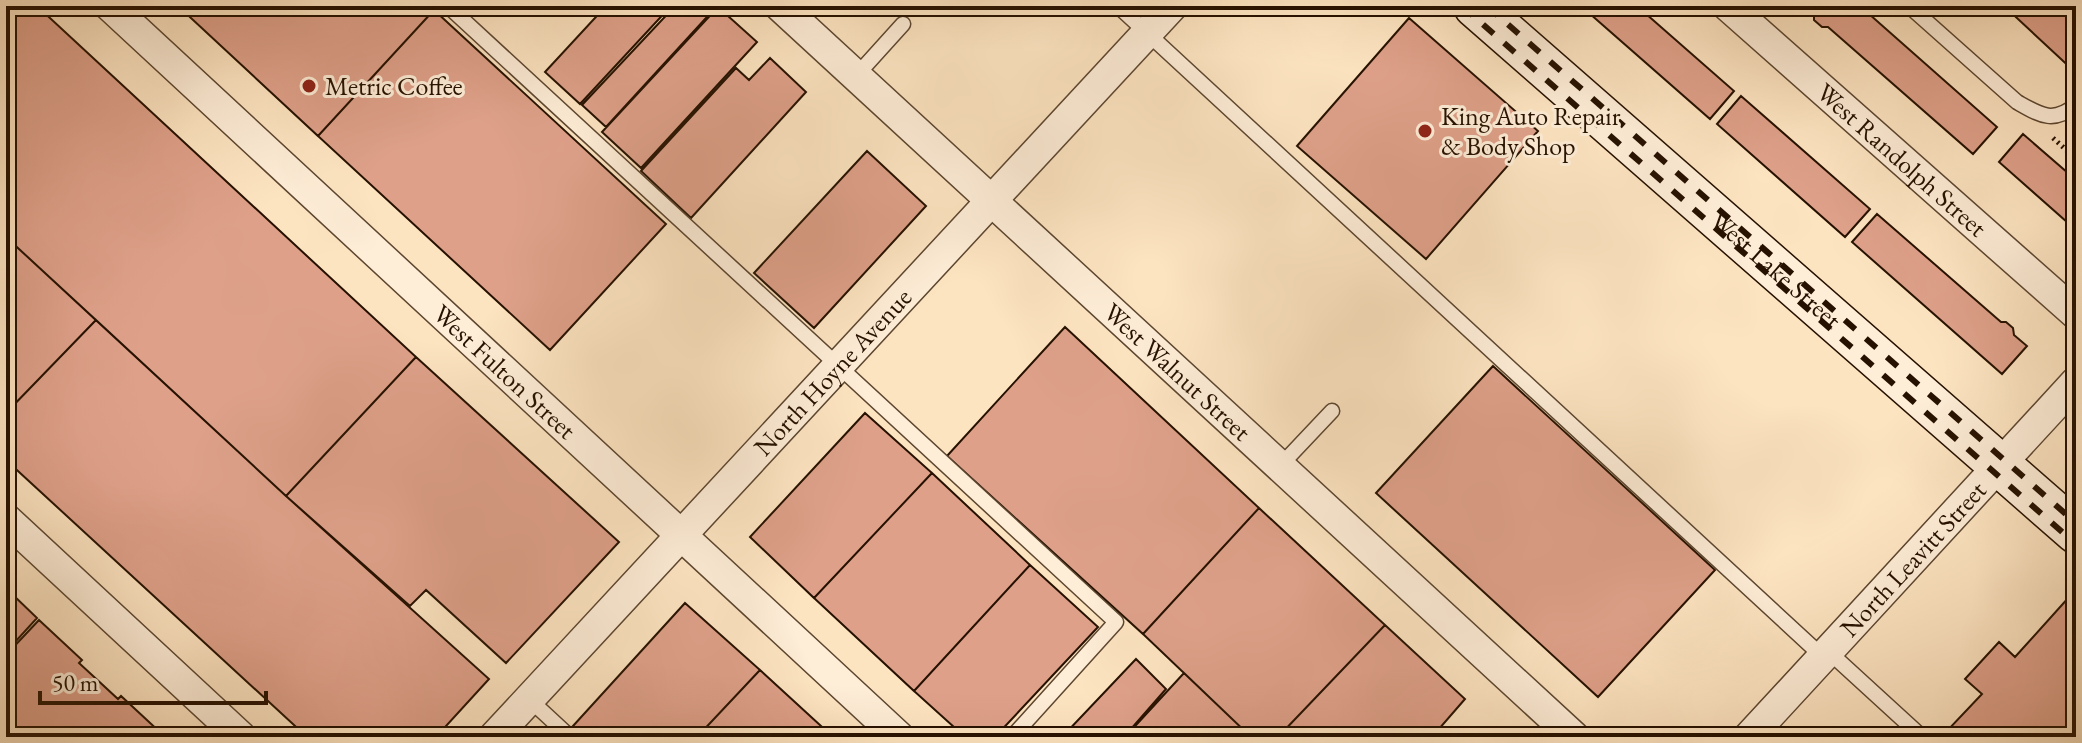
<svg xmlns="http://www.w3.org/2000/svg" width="2082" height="743" font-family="'EB Garamond',serif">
<rect width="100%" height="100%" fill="#fde4c1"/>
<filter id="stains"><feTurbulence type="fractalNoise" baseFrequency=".0025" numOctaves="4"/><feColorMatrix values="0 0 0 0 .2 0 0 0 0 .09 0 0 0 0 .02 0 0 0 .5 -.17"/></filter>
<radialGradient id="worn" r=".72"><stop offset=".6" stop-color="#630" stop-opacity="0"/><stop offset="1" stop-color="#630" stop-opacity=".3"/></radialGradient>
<!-- building -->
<path fill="#dea089" stroke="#261100" stroke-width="2" d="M6 6H37L416 357 286 496 6 237Z
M178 6H430L434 10 318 136Z
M606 6H671L580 104 545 72Z
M675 6H717L606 127 582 105Z
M1581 6H1637L1734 91 1710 119Z
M1804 6H1860L1997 127 1973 154 1828 27H1822L1814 20V14Z
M2004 6H2076V73Z
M718 7 757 42 641 168 602 132Z
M434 10 666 224 550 350 318 136Z
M1409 18 1538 131 1426 259 1297 146Z
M770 58 806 92 691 218 641 171 736 68 749 80Z
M1741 96 1870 209 1845 237 1717 124Z
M2023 134 2076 180V230L1999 162Z
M867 151 926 206 814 328 754 273Z
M1877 214 2001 322H2006L2013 328 2014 335 2027 346 2002 374 1852 242Z
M6 237 96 320 6 413Z
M96 320 286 496 489 679 436 737H307L6 460V413Z
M1065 327 1259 508 1143 634 947 456Z
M416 357 619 542 506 663 426 590 410 606 286 496Z
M1493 366 1715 570 1598 697 1376 493Z
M865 413 932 473 814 598 750 537Z
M932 473 1030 565 914 691 814 598Z
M1259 508 1385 625 1278 737H1251L1143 634Z
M1030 565 1098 627 995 737H965L914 691Z
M11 593 37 618 6 652V599Z
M2070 596 2076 601V737H1948L1944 734 1982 694 1965 679 1999 642 2015 657Z
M685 603 760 670 697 737H585L573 726Z
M39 620 82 660 79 663 118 699 121 696 162 734 159 737H6V655Z
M1385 625 1465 699 1432 737H1278Z
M1136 659 1166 689 1124 737H1062Z
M760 670 833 737H697Z
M1184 673 1251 737H1125Z"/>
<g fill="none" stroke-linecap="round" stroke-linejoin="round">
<defs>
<path id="service" d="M448 6 1116 622 1012 737
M1118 6 1823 657
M1909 6 2017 102C2040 115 2053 124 2076 105
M856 76 903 24
M1280 466 1332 411
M1828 651 1922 737
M529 699 570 737"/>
<g id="minor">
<path id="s1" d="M110 6 899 737"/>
<path id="s2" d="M780 6 1574 737"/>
<path id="s3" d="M1728 6 2076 314"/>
<path d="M6 519 241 737"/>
<path id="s4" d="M494 737 1172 6"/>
<path id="s5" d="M1749 737 2076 382"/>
</g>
<g id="secondary">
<path id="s6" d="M1475 6 2076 532"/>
</g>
</defs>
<!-- service casing -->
<use href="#service" stroke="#5c4630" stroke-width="17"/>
<!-- minor casing -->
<use href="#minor" stroke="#5c4630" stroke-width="33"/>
<!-- secondary casing -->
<use href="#secondary" stroke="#261100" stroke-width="45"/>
<!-- path -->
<path stroke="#261100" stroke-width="5" stroke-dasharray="2 4" stroke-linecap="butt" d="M2053 138 2073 156 2076 153"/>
<!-- service -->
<use href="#service" stroke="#feedd7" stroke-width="14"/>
<!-- minor -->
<use href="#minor" stroke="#feedd7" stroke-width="30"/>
<!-- secondary -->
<use href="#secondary" stroke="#feedd7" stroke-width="42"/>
<!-- rail -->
<path stroke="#261100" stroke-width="6" stroke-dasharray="14 14" stroke-linecap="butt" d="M1462 6 2076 544
M1487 6 2076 523"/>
</g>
<!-- markers -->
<g fill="#8f2418" stroke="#feedd7" stroke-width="3">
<circle cx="309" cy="86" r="8"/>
<circle cx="1425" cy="131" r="8"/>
</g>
<g text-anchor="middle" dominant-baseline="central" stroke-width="6" stroke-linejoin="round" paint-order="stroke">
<!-- poi labels -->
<g font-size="26" fill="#261100" stroke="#feedd7" text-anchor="start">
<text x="325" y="86">Metric Coffee</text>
<text x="1441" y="116">King Auto Repair<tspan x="1441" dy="30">&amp; Body Shop</tspan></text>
</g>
<!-- street labels -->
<g font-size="26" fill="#261100" stroke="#feedd7">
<text stroke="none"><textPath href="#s3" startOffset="232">West Randolph Street</textPath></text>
<text stroke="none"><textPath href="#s6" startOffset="400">West Lake Street</textPath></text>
<text stroke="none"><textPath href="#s1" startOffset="538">West Fulton Street</textPath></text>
<text stroke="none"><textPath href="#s4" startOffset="498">North Hoyne Avenue</textPath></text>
<text stroke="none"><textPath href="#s2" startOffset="540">West Walnut Street</textPath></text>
<text stroke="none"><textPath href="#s5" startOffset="242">North Leavitt Street</textPath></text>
</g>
</g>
<!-- margin -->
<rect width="2082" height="743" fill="none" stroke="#fde4c1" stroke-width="32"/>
<rect x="8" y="8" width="2066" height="727" fill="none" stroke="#261100" stroke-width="4"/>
<rect x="16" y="16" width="2050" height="711" fill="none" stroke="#261100" stroke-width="2"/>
<!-- scale -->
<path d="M40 691v12h226v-12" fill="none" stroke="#261100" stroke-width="4"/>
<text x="52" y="691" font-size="24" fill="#261100" stroke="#feedd7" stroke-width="6" paint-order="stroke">50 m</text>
<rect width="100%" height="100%" filter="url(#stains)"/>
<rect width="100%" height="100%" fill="url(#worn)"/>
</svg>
